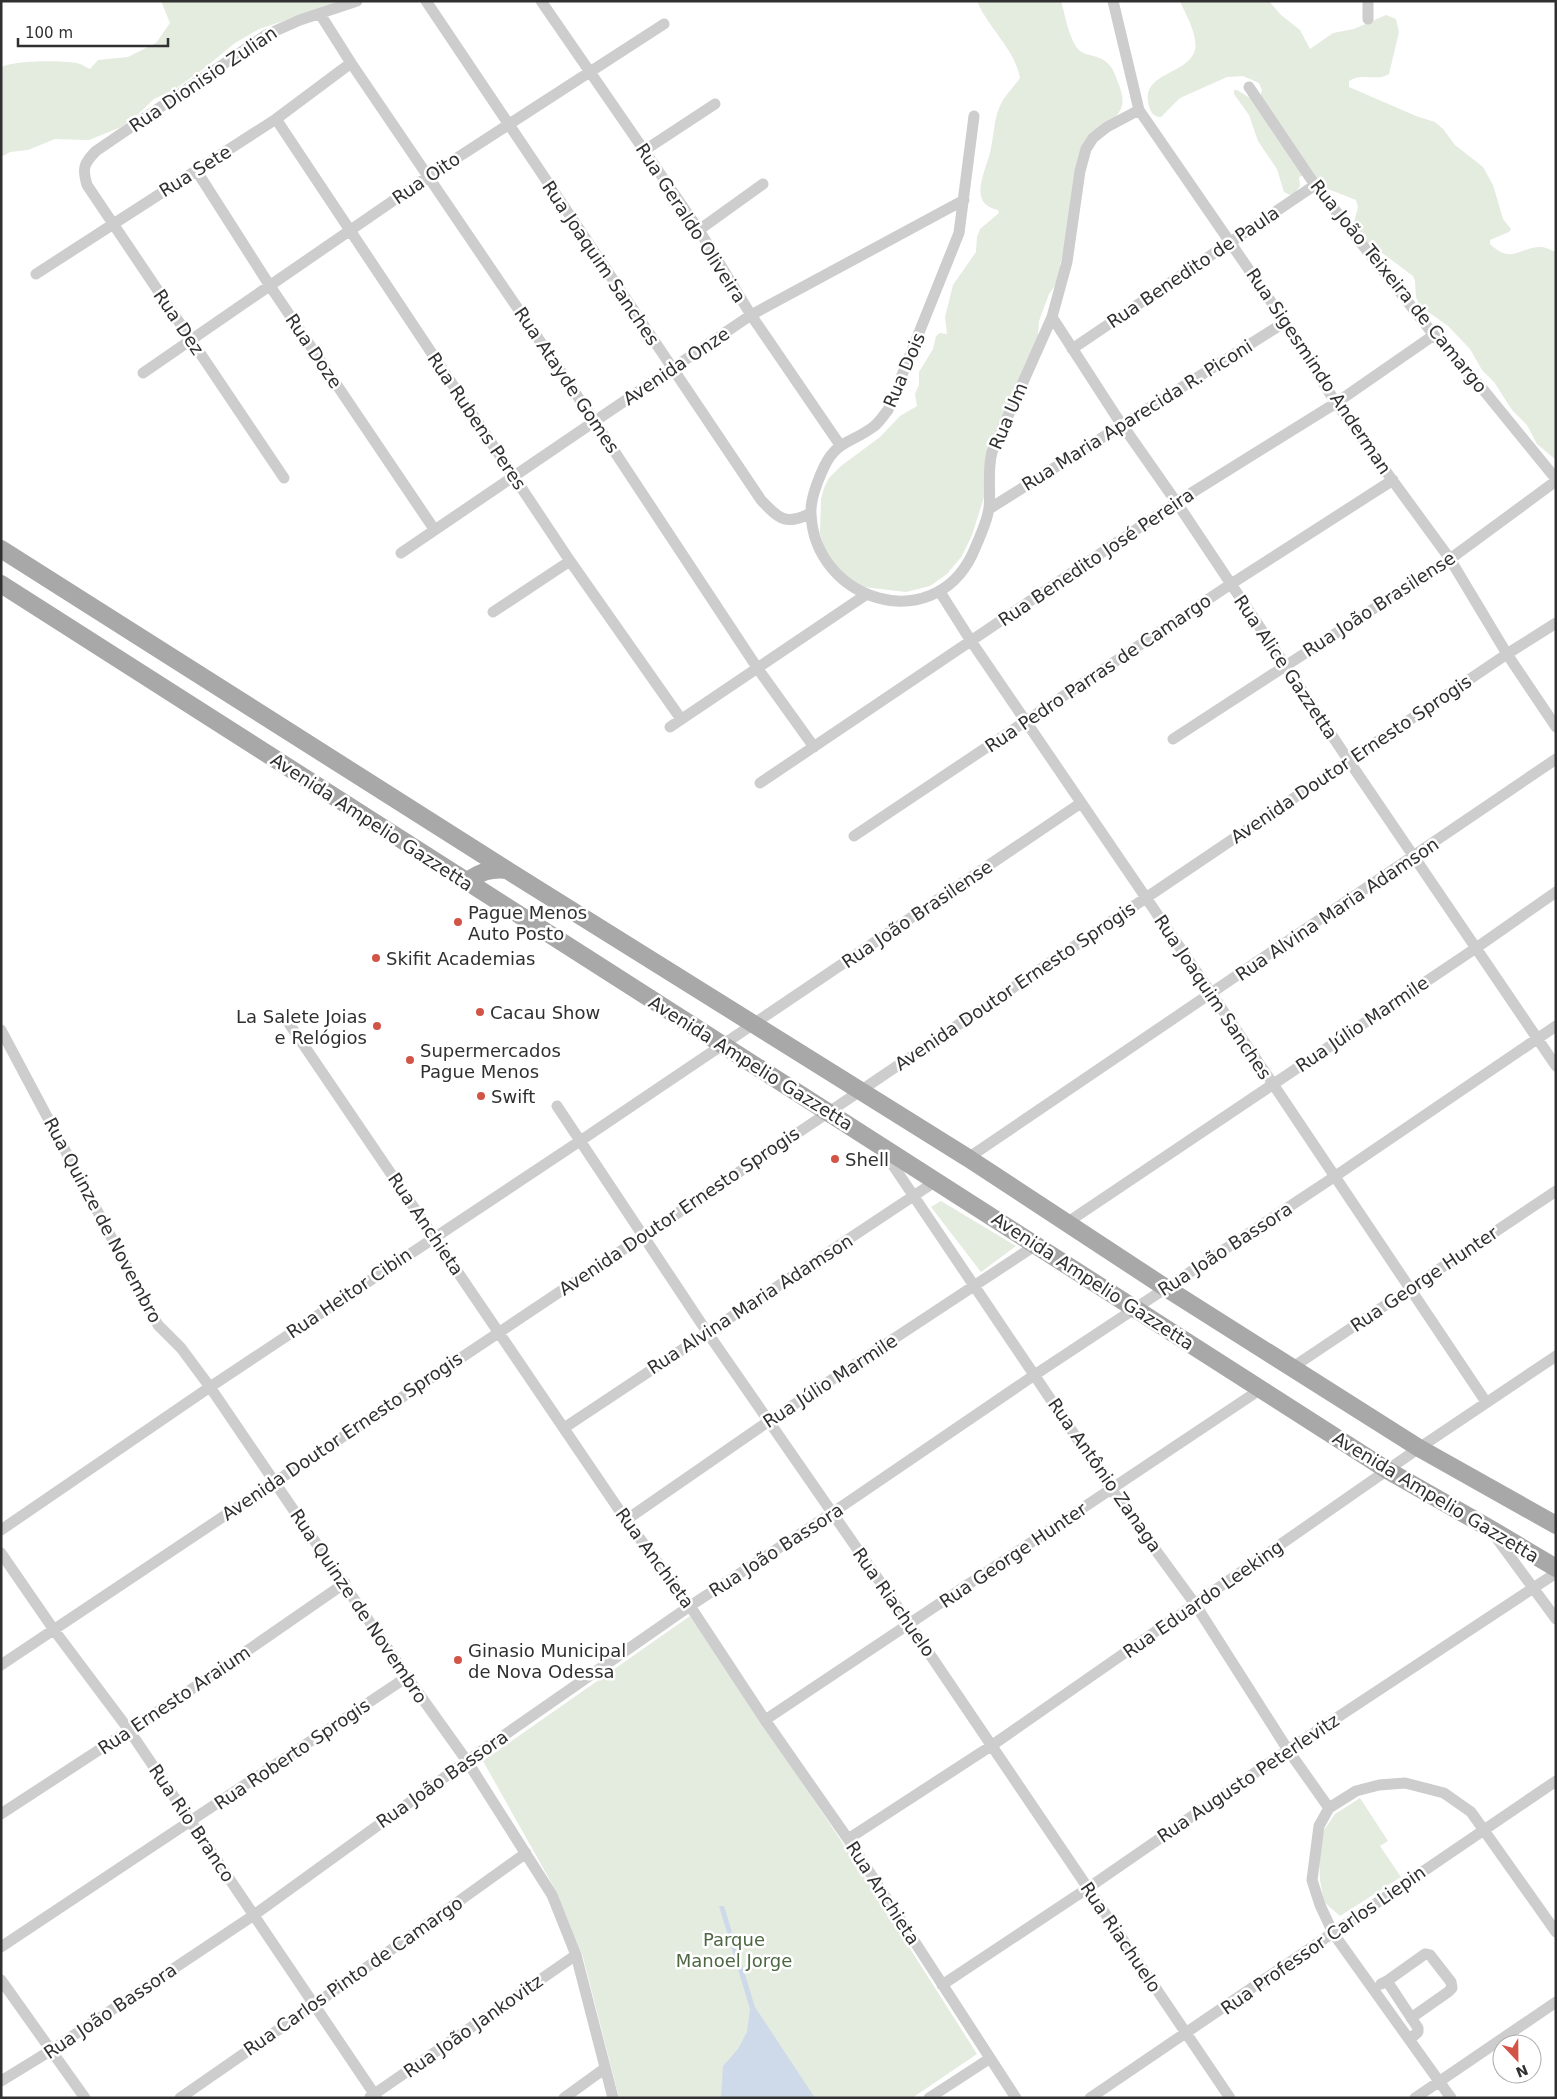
<svg xmlns="http://www.w3.org/2000/svg" width="1557" height="2099" font-family="'DejaVu Sans',sans-serif">
<rect width="100%" height="100%" fill="#fff"/>
<!-- green -->
<path fill="#e4ebdf" d="M161 1H345L259 29 235 43 202 70 175 89 154 99 136 116 121 127 89 140 55 139 28 150 10 152 1 157V68C10 60 68 60 80 64 83 65 87 68 90 69L98 60 128 57 156 43 170 23Z
M977 1H1061C1065 15 1068 33 1075 45 1081 56 1092 54 1102 59 1111 64 1114 71 1117 80 1130 110 1119 115 1095 131L1066 247 1060 264 1061 277 1049 294 1039 321 1036 361 998 427 985 494 972 535 962 556 947 574 930 586 906 592 855 586 826 554 820 533 821 499 824 488 829 478 841 466 880 437 900 416 917 406 915 394 919 385V372L933 349 936 336 940 333 947 334 945 317 953 285 976 252 977 237 980 229 999 213 998 210C965 203 988 168 991 148 994 134 994 119 1000 106 1004 96 1014 87 1020 78 1015 49 988 28 977 1Z
M1180 1H1269L1281 15 1300 30 1310 49 1333 33 1354 29 1386 15 1396 19 1399 32 1389 74C1376 82 1362 72 1349 81V87L1416 116 1435 122 1443 129 1455 145 1483 167 1493 185 1503 219 1511 229 1509 232 1490 240V244C1512 265 1519 247 1541 247 1545 247 1551 250 1556 252V460L1537 444 1527 425 1512 410 1494 382 1482 370 1470 349 1448 326 1420 306 1416 297 1415 281 1413 276 1358 235 1354 222 1358 207 1356 200 1323 187 1304 175 1299 177 1300 186 1295 193 1290 195 1284 192 1277 169 1258 141 1249 115 1234 94V90H1237L1255 101 1259 102 1262 90 1259 83 1243 76 1227 77 1180 98 1161 117C1156 117 1152 115 1150 109 1136 72 1188 76 1195 50 1198 35 1186 15 1180 1Z
M941 1201 1016 1246 981 1272 931 1207Z
M690 1616 844 1845 977 2054 912 2098H619L583 1957 556 1891 483 1761Z
M1360 1798 1388 1841 1380 1846 1401 1877 1340 1916 1324 1902 1320 1880 1319 1851 1324 1830 1335 1814Z"/>
<!-- water -->
<path fill="#cedae9" d="M719 1906H724L755 2007 815 2098H721L723 2066 738 2049 747 2032 750 2009Z"/>
<g fill="none" stroke-linecap="round" stroke-linejoin="round">
<!-- minor -->
<path stroke="#cdcdcd" stroke-width="11" d="M426 1 761 500C779 519 786 526 811 513
M541 1 699 230 751 315 840 445
M1113 1 1139 110 1285 322 1336 403 1450 559 1507 654 1556 727
M320 14 351 63 595 422 758 669 814 747
M1368 19V1
M1249 87 1315 185 1434 335 1481 387 1556 479
M974 116 959 233 888 410C883 416 879 423 873 427 852 443 837 440 824 467 818 480 810 500 811 514 815 601 932 637 972 555 978 541 987 523 989 508 991 490 987 471 992 452L1052 317 1067 262 1080 171 1086 149 1093 138 1107 127 1139 110
M276 119 570 561 681 719
M645 150 715 104
M196 170 270 286 434 529
M699 230 763 184
M36 274 276 119 351 63
M1052 317 1116 416 1179 506 1349 761 1556 1066
M1072 349 1315 185
M143 373 429 176 664 24
M284 478 87 185C82 168 84 163 96 151L266 35 300 20 357 1
M989 509 1285 322
M401 553 751 315 964 200
M940 592 971 641 1273 1084 1486 1402
M493 612 570 561
M670 727 867 594
M1173 739 1450 559 1556 481
M760 783 1177 502 1336 403 1434 335
M854 836 1231 584 1393 480
M288 1022 626 1520 690 1606 765 1720 848 1839 1016 2098
M1 1030 158 1325 181 1348 210 1387 407 1677 467 1761 552 1895 576 1955 613 2098
M557 1106 707 1332 910 1625 1230 2098
M884 1152 1111 1489 1195 1604 1288 1750 1329 1808
M968 1158 1556 759
M1068 1222 1476 948 1556 892
M1293 1367 1556 1191
M564 1428 936 1181
M626 1520 769 1421 1036 1245
M1 1530 210 1387 580 1141 1081 803
M1495 1536 1556 1619
M1 1553 54 1630 129 1730 377 2098
M1 1665 829 1112 1507 654 1556 623
M765 1720 1261 1389
M1 1814 186 1693 345 1583
M848 1839 991 1746 1419 1448 1556 1356
M1 1947 407 1677
M1 1980 85 2098
M1387 1981 1425 1954 1430 1955 1451 1982 1452 1988 1448 1992 1411 2018
M1381 1984 1387 1981 1418 2028V2032L1410 2039
M942 1985 1088 1888 1288 1750 1556 1573
M1 2081 50 2051 254 1915 467 1761 690 1606 832 1513 1036 1374 1334 1177 1556 1026
M370 2097 576 1955
M180 2098 314 2005 526 1853
M564 2098 604 2069
M929 2098 989 2059
M1090 2098 1556 1781
M1415 2098 1556 2002
M1451 2098 1333 1933 1320 1905 1312 1880 1319 1826 1329 1808 1356 1791 1379 1785 1405 1783 1444 1793 1471 1812 1556 1932"/>
<!-- primary -->
<path stroke="#a8a8a8" stroke-width="18" d="M1 549 507 870 968 1158 1166 1288 1419 1448 1556 1525
M1 584C463 879 926 1174 1387 1470L1489 1528 1556 1568
M466 882C480 872 490 868 507 870"/>
</g>
<!-- markers -->
<g fill="#d25446" stroke="#fff" stroke-width="2">
<circle cx="458" cy="922" r="5"/>
<circle cx="376" cy="958" r="5"/>
<circle cx="480" cy="1012" r="5"/>
<circle cx="377" cy="1026" r="5"/>
<circle cx="410" cy="1060" r="5"/>
<circle cx="481" cy="1096" r="5"/>
<circle cx="835" cy="1159" r="5"/>
<circle cx="458" cy="1660" r="5"/>
</g>
<g text-anchor="middle" dominant-baseline="central" stroke-width="5" stroke-linejoin="round" paint-order="stroke">
<!-- street labels -->
<g font-size="18" fill="#303030" stroke="#fff">
<text transform="translate(203 79) rotate(-34)">Rua Dionisio Zulian</text>
<text transform="translate(195 171) rotate(-32)">Rua Sete</text>
<text transform="translate(426 178) rotate(-34)">Rua Oito</text>
<text transform="translate(691 223) rotate(57)">Rua Geraldo Oliveira</text>
<text transform="translate(601 263) rotate(56)">Rua Joaquim Sanches</text>
<text transform="translate(1193 267) rotate(-34)">Rua Benedito de Paula</text>
<text transform="translate(1399 286) rotate(51)">Rua João Teixeira de Camargo</text>
<text transform="translate(179 322) rotate(56)">Rua Dez</text>
<text transform="translate(314 351) rotate(56)">Rua Doze</text>
<text transform="translate(676 366) rotate(-34)">Avenida Onze</text>
<text transform="translate(904 370) rotate(-67)">Rua Dois</text>
<text transform="translate(1319 371) rotate(56)">Rua Sigesmindo Anderman</text>
<text transform="translate(567 380) rotate(56)">Rua Atayde Gomes</text>
<text transform="translate(1137 415) rotate(-32)">Rua Maria Aparecida R. Piconi</text>
<text transform="translate(1008 416) rotate(-67)">Rua Um</text>
<text transform="translate(477 421) rotate(56)">Rua Rubens Peres</text>
<text transform="translate(1096 557) rotate(-34)">Rua Benedito José Pereira</text>
<text transform="translate(1379 604) rotate(-33)">Rua João Brasilense</text>
<text transform="translate(1286 667) rotate(56)">Rua Alice Gazzetta</text>
<text transform="translate(1098 673) rotate(-34)">Rua Pedro Parras de Camargo</text>
<text transform="translate(1351 759) rotate(-34)">Avenida Doutor Ernesto Sprogis</text>
<text transform="translate(372 822) rotate(33)">Avenida Ampelio Gazzetta</text>
<text transform="translate(1337 909) rotate(-34)">Rua Alvina Maria Adamson</text>
<text transform="translate(917 914) rotate(-34)">Rua João Brasilense</text>
<text transform="translate(1015 986) rotate(-34)">Avenida Doutor Ernesto Sprogis</text>
<text transform="translate(1213 997) rotate(56)">Rua Joaquim Sanches</text>
<text transform="translate(1362 1024) rotate(-34)">Rua Júlio Marmile</text>
<text transform="translate(751 1063) rotate(32)">Avenida Ampelio Gazzetta</text>
<text transform="translate(679 1211) rotate(-34)">Avenida Doutor Ernesto Sprogis</text>
<text transform="translate(103 1220) rotate(62)">Rua Quinze de Novembro</text>
<text transform="translate(426 1224) rotate(56)">Rua Anchieta</text>
<text transform="translate(1225 1249) rotate(-33)">Rua João Bassora</text>
<text transform="translate(1424 1279) rotate(-34)">Rua George Hunter</text>
<text transform="translate(1093 1281) rotate(33)">Avenida Ampelio Gazzetta</text>
<text transform="translate(349 1293) rotate(-34)">Rua Heitor Cibin</text>
<text transform="translate(750 1304) rotate(-33)">Rua Alvina Maria Adamson</text>
<text transform="translate(830 1381) rotate(-33)">Rua Júlio Marmile</text>
<text transform="translate(342 1436) rotate(-34)">Avenida Doutor Ernesto Sprogis</text>
<text transform="translate(1105 1475) rotate(55)">Rua Antônio Zanaga</text>
<text transform="translate(1436 1497) rotate(31)">Avenida Ampelio Gazzetta</text>
<text transform="translate(776 1550) rotate(-33)">Rua João Bassora</text>
<text transform="translate(1013 1555) rotate(-34)">Rua George Hunter</text>
<text transform="translate(655 1558) rotate(54)">Rua Anchieta</text>
<text transform="translate(1203 1599) rotate(-35)">Rua Eduardo Leeking</text>
<text transform="translate(894 1602) rotate(55)">Rua Riachuelo</text>
<text transform="translate(359 1606) rotate(56)">Rua Quinze de Novembro</text>
<text transform="translate(174 1700) rotate(-34)">Rua Ernesto Araium</text>
<text transform="translate(292 1754) rotate(-34)">Rua Roberto Sprogis</text>
<text transform="translate(1248 1778) rotate(-34)">Rua Augusto Peterlevitz</text>
<text transform="translate(442 1779) rotate(-35)">Rua João Bassora</text>
<text transform="translate(192 1823) rotate(56)">Rua Rio Branco</text>
<text transform="translate(883 1893) rotate(57)">Rua Anchieta</text>
<text transform="translate(1121 1937) rotate(56)">Rua Riachuelo</text>
<text transform="translate(1323 1940) rotate(-35)">Rua Professor Carlos Liepin</text>
<text transform="translate(353 1976) rotate(-35)">Rua Carlos Pinto de Camargo</text>
<text transform="translate(110 2011) rotate(-34)">Rua João Bassora</text>
<text transform="translate(473 2026) rotate(-35)">Rua João Jankovitz</text>
</g>
<!-- poi labels -->
<g font-size="18" fill="#303030" stroke="#fff" text-anchor="start">
<text x="468" y="912">Pague Menos<tspan x="468" dy="21">Auto Posto</tspan></text>
<text x="386" y="958">Skifit Academias</text>
<text x="490" y="1012">Cacau Show</text>
<text x="367" y="1016" text-anchor="end">La Salete Joias<tspan x="367" dy="21">e Relógios</tspan></text>
<text x="420" y="1050">Supermercados<tspan x="420" dy="21">Pague Menos</tspan></text>
<text x="491" y="1096">Swift</text>
<text x="845" y="1159">Shell</text>
<text x="468" y="1650">Ginasio Municipal<tspan x="468" dy="21">de Nova Odessa</tspan></text>
</g>
<!-- park labels -->
<g font-size="18" fill="#4d6742" stroke="#fff">
<text x="734" y="1939">Parque<tspan x="734" dy="21">Manoel Jorge</tspan></text>
</g>
</g>
<!-- border -->
<rect width="1557" height="2099" fill="none" stroke="#303030" stroke-width="5"/>
<!-- north arrow -->
<g transform="translate(1517 2059) rotate(158)"><circle r="24" fill="#ffffff" stroke="#acacac"/>
<path d="M0-4L9 19L0 12L-9 19Z" fill="#d25446"/>
<text y="-8" font-size="14" font-weight="bold" text-anchor="middle" fill="#303030">N</text>
</g>
<!-- scale -->
<path d="M18 38v8h150v-8" fill="none" stroke="#303030" stroke-width="2.5"/>
<text x="25" y="38" font-size="15" fill="#303030" stroke="#ffffff" stroke-width="4" paint-order="stroke">100 m</text>
</svg>
